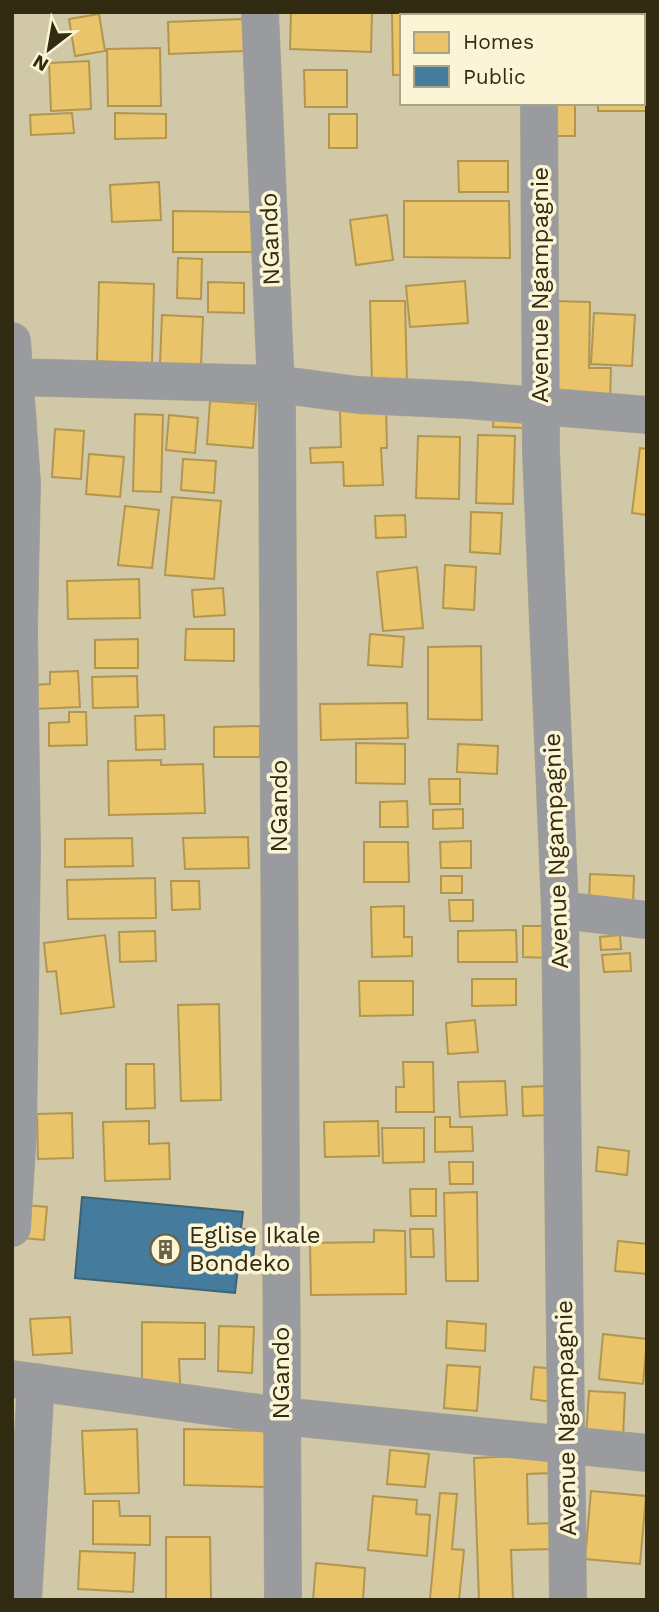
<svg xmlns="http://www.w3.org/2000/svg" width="659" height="1612" font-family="'Work Sans',sans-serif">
<rect width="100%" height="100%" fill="#d0c8a6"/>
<!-- homes -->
<path fill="#e9c46a" stroke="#b29650" stroke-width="2" d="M291 12H372L371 52 290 49Z
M392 12H416L417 16H402V75H393Z
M444 12H506L524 13V16H444Z
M99 14 105 51 75 56 69 19Z
M243 19 244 51 169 54 168 22Z
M160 48 161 106H108L107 49Z
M89 61 91 109 51 111 49 63Z
M304 70H347V107H305Z
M643 72H647V111H598V103H643Z
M556 104H575V136H556Z
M72 113 74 133 31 135 30 115Z
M115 113 166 114V138L115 139Z
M329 114H357V148H329Z
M458 161H508V192H459Z
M159 182 161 220 112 222 110 185Z
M404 201H509L510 258 404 257Z
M173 211 252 212V252H173Z
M387 215 393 260 356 265 350 220Z
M178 258 202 259 201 299 177 298Z
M465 281 468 323 410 327 406 286Z
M99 282 154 284 152 364 97 361Z
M208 282 244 283V313L208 312Z
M370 301H405L407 383 372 384Z
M554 301 590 302 589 368H611L610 401 553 399Z
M594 313 635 315 632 366 591 364Z
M162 315 203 317 201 366 160 364Z
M210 401 256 404 253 448 207 444Z
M386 409 387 448H381L383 485 344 486 343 462 311 463 310 448 341 447 340 411Z
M494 409H524V428L493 427Z
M135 414 163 415 161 492 133 491Z
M169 415 198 418 195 453 166 450Z
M55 429 84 431 81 479 52 477Z
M478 435 515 436 513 504 476 503Z
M418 436 460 437 459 499 416 498Z
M640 448 647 449V515L632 513Z
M89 454 124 457 120 497 86 494Z
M183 459 216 461 214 493 181 490Z
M172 497 221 501 214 579 165 575Z
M125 506 159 510 152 568 118 565Z
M471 512 502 513 500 554 470 552Z
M405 515 406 537 376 538 375 516Z
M445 565 476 567 474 610 443 608Z
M417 567 423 628 383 631 377 572Z
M139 579 140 618 68 619 67 581Z
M223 588 225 615 194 617 192 590Z
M186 629H234V661L185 660Z
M370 634 404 637 402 667 368 665Z
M138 639V668H95V640Z
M481 646 482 720 428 719V647Z
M78 671 80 707 33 709 32 685 50 684V672Z
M137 676 138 707 93 708 92 677Z
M407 703 408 738 321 740 320 704Z
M69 712H86L87 745 49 746V723L69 722Z
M164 715 165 749 136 750 135 716Z
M260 726V757H214V727Z
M356 743 405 744V784L356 783Z
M458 744 498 746 497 774 457 772Z
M161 760V765L203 764 205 813 109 815 108 761Z
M429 779H460V804H430Z
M407 801 408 827H380V802Z
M463 809V828L433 829V810Z
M248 837 249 868 185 869 183 838Z
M132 838 133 866 65 867V839Z
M471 841V868H441L440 842Z
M364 842H408L409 882H364Z
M590 874 634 876 633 904 589 903Z
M441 876H462V893H441Z
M155 878 156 918 68 919 67 880Z
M171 881H199L200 909 172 910Z
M449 900H473V921H450Z
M404 906V937H412V956L372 957 371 907Z
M523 926H548L549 958 523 957Z
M516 930 517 962H458V931Z
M155 931 156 961 120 962 119 932Z
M105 935 114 1007 61 1014 56 971 47 972 44 943Z
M620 935 621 949 601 950 600 937Z
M630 953 631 971 604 972 602 955Z
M472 979H516V1005L472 1006Z
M359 981H413V1015L360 1016Z
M219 1004 221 1100 181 1101 178 1005Z
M475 1020 478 1052 448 1054 446 1023Z
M403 1062H433L434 1112H396V1087H404Z
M126 1064H154L155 1108 126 1109Z
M505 1081 507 1115 460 1117 458 1082Z
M548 1086 549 1115 523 1116 522 1087Z
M72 1113 73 1158 38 1159 37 1114Z
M435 1117H450V1127H472L473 1151 435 1152Z
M149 1121V1144L169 1143 170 1179 105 1181 103 1122Z
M378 1121 379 1156 325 1157 324 1122Z
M382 1128H424V1162L383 1163Z
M598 1147 629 1151 627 1175 596 1171Z
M449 1162H473V1184H450Z
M410 1189H436V1216H411Z
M477 1192 478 1281H446L444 1193Z
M25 1205 47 1207 44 1240 23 1238Z
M410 1229H433L434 1257H411Z
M374 1230 405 1231 406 1294 311 1295 310 1243 374 1242Z
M618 1241 647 1244V1274L615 1271Z
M70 1317 72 1353 33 1355 30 1319Z
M447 1321 486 1324 485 1351 446 1348Z
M142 1322 205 1323V1359H179L180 1384H142Z
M219 1326 254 1327 252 1373 218 1371Z
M603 1334 647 1339 643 1384 599 1379Z
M447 1365 480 1367 477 1411 444 1408Z
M534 1367 556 1369 552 1402 531 1399Z
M589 1391 625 1393 623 1438 586 1437Z
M137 1429 139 1493 85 1494 82 1431Z
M184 1429 271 1431 270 1487 184 1485Z
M390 1450 429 1454 425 1487 387 1484Z
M550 1455 551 1473 527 1474 528 1524 554 1523V1549L511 1550 513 1600H479L474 1458Z
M591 1491 646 1496 640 1564 585 1559Z
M440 1493 457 1494 452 1549 464 1550 459 1600 430 1599Z
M373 1496 417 1500 416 1514 430 1515 427 1556 368 1550Z
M93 1501H119L120 1516H150V1545L93 1544Z
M166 1537H210L211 1600H166Z
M80 1551 135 1553 133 1592 78 1589Z
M316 1563 365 1568 363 1600H313Z"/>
<!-- public -->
<path fill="#457b9d" stroke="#3f6373" stroke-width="2" d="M82 1197 243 1212 241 1229 256 1231 252 1268 238 1267 235 1293 75 1278Z"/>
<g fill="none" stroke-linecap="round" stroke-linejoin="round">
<defs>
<path id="street" d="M260 12 277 412 283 1600
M538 12V16
M539 103 541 452 560 910 568 1600
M12 341 22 482 19 630 22 850 18 1133 12 1228
M12 377 276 384 358 395 467 400 647 415
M560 910 647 920
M12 1379 281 1416 647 1453
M23 1600 36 1382"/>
</defs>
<!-- street casing -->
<use href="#street" stroke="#ada78c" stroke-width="38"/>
<!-- street -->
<use href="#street" stroke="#9a9b9e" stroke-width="37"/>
</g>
<!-- icons -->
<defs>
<symbol id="building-ring" viewBox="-11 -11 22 22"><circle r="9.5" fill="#fbf4d5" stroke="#696246" stroke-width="1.5"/><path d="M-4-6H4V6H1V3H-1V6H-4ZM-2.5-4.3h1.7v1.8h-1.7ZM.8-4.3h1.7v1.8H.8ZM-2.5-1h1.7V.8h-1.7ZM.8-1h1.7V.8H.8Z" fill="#696246"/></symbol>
</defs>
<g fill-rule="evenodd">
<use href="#building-ring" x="148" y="1232" width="35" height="35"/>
</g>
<g text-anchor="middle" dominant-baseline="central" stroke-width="7" stroke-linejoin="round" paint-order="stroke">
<!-- street labels -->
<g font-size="24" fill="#312b12" stroke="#fbf4d5">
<text transform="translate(270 239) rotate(-92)">NGando</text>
<text transform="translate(540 285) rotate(-90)">Avenue Ngampagnie</text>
<text transform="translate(279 806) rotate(-90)">NGando</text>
<text transform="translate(556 851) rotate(-92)">Avenue Ngampagnie</text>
<text transform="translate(281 1373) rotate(-90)">NGando</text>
<text transform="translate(566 1418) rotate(-91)">Avenue Ngampagnie</text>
</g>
<!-- poi labels -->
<g font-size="24" fill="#312b12" stroke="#fbf4d5" text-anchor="start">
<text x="189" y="1235">Eglise Ikale<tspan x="189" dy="28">Bondeko</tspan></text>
</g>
</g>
<!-- border -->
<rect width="659" height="1612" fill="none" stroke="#312b12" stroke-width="28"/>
<!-- legend -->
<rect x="400" y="14" width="245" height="91" fill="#fbf4d5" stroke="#aaa487" stroke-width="2"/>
<rect x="414" y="32" width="35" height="21" fill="#e9c46a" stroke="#aaa487" stroke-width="2"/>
<text x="463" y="49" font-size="21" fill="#312b12">Homes</text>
<rect x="414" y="66" width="35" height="21" fill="#457b9d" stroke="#aaa487" stroke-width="2"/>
<text x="463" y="84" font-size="21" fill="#312b12">Public</text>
<!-- north arrow -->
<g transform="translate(49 49) rotate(211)" stroke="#fbf4d5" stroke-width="5" paint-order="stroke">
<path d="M0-5L12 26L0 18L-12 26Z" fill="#312b12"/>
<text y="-10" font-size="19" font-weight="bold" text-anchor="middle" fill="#312b12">N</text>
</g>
</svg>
